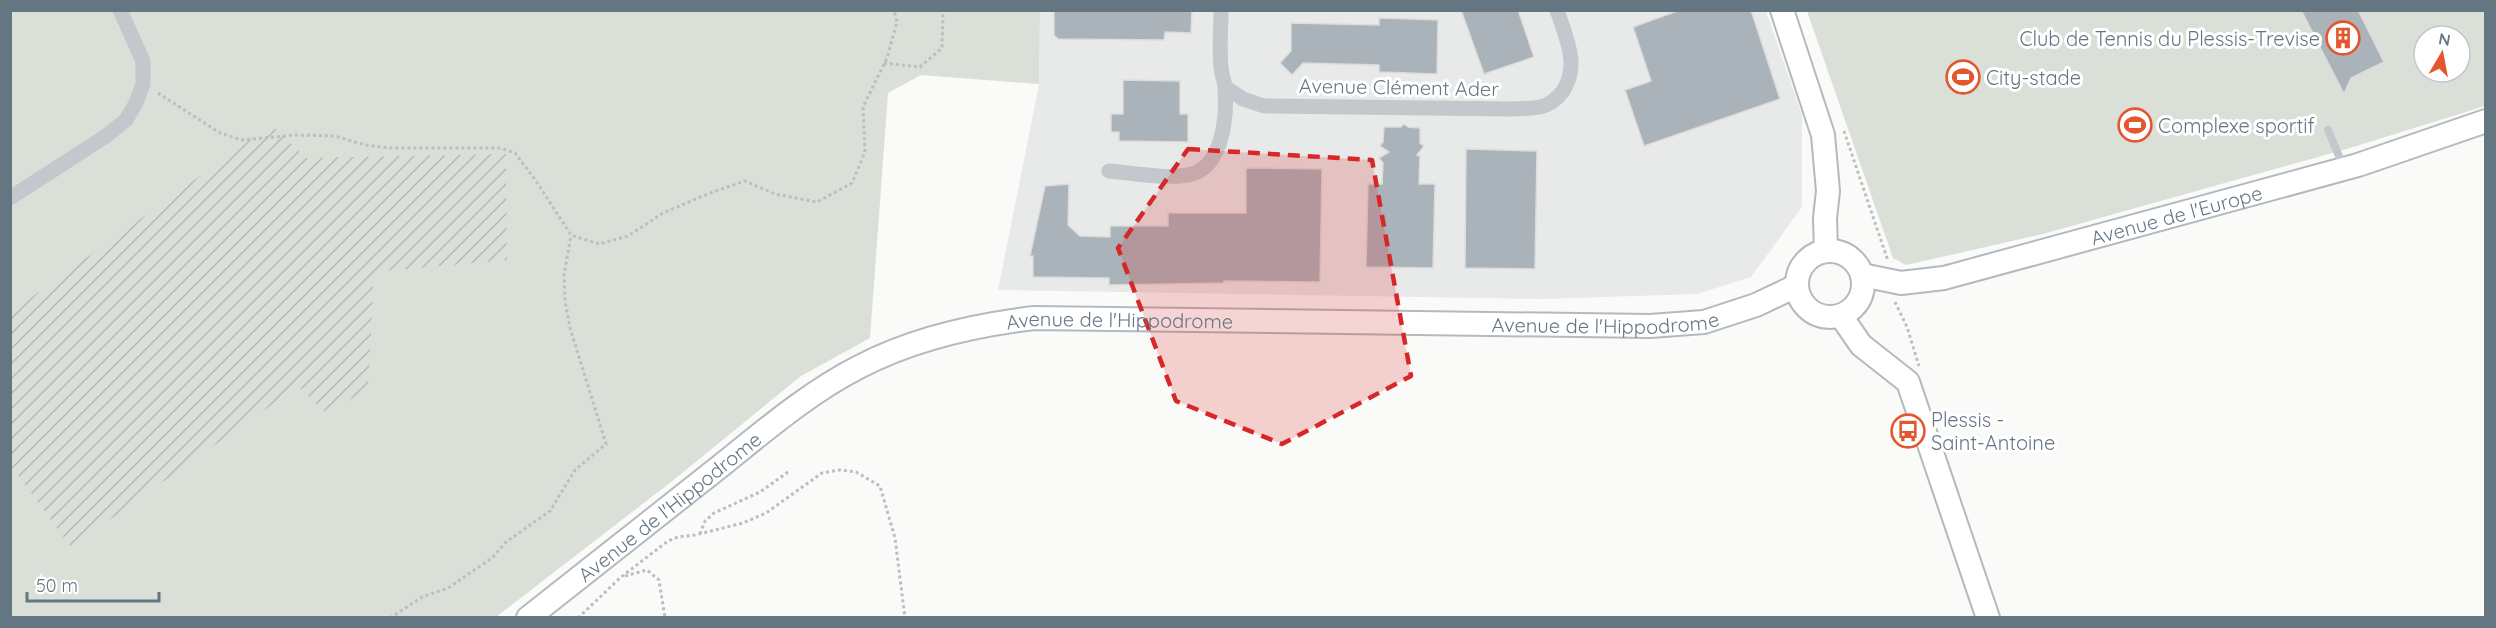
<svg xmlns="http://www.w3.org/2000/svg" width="2496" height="628" font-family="Quicksand,sans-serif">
<defs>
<pattern id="garden-furrows" width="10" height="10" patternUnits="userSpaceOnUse" patternTransform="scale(1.5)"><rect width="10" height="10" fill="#dadfd7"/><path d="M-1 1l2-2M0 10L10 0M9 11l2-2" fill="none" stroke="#b4b9b4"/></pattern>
</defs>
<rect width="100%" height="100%" fill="#fafaf8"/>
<!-- built -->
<path fill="#e8e9e9" d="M1040 11H1766L1802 115V207L1751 277 1697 294 1542 299 998 290 1039 84Z"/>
<!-- grass -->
<path fill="#dadfd7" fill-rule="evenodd" d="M10 11H1040L1039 84 921 75 888 93 870 338 801 376 671 482 496 617H11Z
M1807 11H2485V106L2350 148 2043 234 1906 265 1893 258ZM2424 36H2460V72H2424Z"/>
<!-- garden -->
<path fill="url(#garden-furrows)" d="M271 125 306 158 506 154 507 260 374 272 368 387 328 415 298 386 71 547 11 466V312Z"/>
<!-- building -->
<path fill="#aab3b9" stroke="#dcdcda" stroke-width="1.5" d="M1054 10H1192L1191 33 1165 32 1164 40 1058 39 1054 35Z
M1461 10H1518L1534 57 1484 74Z
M1680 10H1751L1780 99 1644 146 1625 90 1651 81 1633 27Z
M2301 10H2358L2384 62 2351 78 2344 94Z
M1379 18 1438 20 1437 74 1379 72V65L1303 63 1292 75 1280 63 1291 51V23L1379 25Z
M1123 80 1180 81V114H1188V142L1119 141V132H1111V114H1123Z
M1404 124 1408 127 1420 128V143L1424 146 1417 155 1420 156 1419 184H1435L1433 268 1366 267 1368 184H1382L1383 163 1379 158 1389 152 1380 146 1383 142 1384 127H1401Z
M1466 149 1537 151 1535 269 1465 268Z
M1246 168 1322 169 1320 282 1224 281V283L1109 285V278L1033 277V256H1030L1045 186 1069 184 1068 225 1080 236 1110 237V226H1168V213H1246Z"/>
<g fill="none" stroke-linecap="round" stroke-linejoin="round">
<defs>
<g id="secondary">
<path d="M1782 10 1823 135 1828 191 1825 218 1826 251"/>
<circle cx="1830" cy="284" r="33"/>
<path id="s1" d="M1862 275 1901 283 1944 278 2358 165 2486 121"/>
<path d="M1841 316 1861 345 1908 382 1988 618"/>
<path id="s2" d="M528 618C592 568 655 518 718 468 763 432 808 393 859 367 912 339 975 325 1034 318L1650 326 1704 322 1756 305 1796 286"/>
</g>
</defs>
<!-- secondary casing -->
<use href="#secondary" stroke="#b3babf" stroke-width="26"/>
<!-- path -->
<path stroke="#bbbfc2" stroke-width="3" stroke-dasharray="3 3" stroke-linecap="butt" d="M884 63 920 67 942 48 943 10
M158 93 220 133 242 140 295 135 335 136 365 145 390 148H501L515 153 536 181 571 235 599 244 628 236 663 213 710 193 745 181 775 194 817 202 852 183 865 152 863 107 887 58 897 22 894 10
M1844 131 1888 261
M1895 302 1907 327 1919 366
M700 534 705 521 714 513 760 492 788 472
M625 576 647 570 659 580 665 618
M390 618 422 597 448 588 492 558 506 542 550 511 575 470 606 444 570 328 565 301 564 275 571 235
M578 618 621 577 668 541 678 537 695 535 743 523 766 513 822 473 840 470 856 472 880 486 895 538 905 618"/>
<!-- lane -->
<path stroke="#c3c8cc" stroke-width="8" d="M2328 130 2344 168"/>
<!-- street -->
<path stroke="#c3c8cc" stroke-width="15" d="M1225 87 1243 99 1264 106 1511 109C1520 108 1530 109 1540 107 1549 105 1557 99 1563 91 1580 65 1566 38 1557 10
M1109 171C1133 173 1169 180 1192 174 1223 165 1227 116 1225 89 1225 81 1221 74 1221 66 1219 48 1221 29 1221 10
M10 198 106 136 126 120 136 103 143 84V61L120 10"/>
<!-- secondary -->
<use href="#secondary" stroke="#fff" stroke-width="22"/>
</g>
<!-- marked area -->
<path fill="#d62828" fill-opacity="0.2" stroke="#d62828" stroke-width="4.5" stroke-dasharray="12 8" stroke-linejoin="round" d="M1188 149 1372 160 1411 376 1282 444 1176 401 1118 248Z"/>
<!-- icons -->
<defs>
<symbol id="building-ring" viewBox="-11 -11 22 22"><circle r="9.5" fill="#fff" stroke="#e4572e" stroke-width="1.5"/><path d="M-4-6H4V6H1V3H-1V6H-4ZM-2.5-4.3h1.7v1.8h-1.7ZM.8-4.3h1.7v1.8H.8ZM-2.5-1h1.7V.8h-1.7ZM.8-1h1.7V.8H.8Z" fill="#e4572e"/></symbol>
<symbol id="stadium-ring" viewBox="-11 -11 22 22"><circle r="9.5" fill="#fff" stroke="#e4572e" stroke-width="1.5"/><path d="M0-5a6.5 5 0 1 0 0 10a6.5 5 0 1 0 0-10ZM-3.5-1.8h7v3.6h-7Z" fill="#e4572e"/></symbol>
<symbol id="bus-ring" viewBox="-11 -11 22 22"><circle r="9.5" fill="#fff" stroke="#e4572e" stroke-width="1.5"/><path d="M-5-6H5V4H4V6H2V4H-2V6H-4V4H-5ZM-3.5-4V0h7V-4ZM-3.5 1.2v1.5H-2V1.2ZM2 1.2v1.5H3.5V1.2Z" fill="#e4572e"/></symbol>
</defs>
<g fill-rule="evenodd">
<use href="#building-ring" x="2324" y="19" width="38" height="38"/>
<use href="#stadium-ring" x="1944" y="58" width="38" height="38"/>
<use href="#stadium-ring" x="2116" y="106" width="38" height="38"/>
<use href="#bus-ring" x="1889" y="412" width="38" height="38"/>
</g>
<g text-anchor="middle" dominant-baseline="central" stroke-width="6" stroke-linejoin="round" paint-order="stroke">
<!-- poi labels -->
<g font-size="20" fill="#657683" stroke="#fff" text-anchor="start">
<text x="2320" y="38" text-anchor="end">Club de Tennis du Plessis-Trevise</text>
<text x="1986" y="77">City-stade</text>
<text x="2158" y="125">Complexe sportif</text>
<text x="1931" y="419">Plessis -<tspan x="1931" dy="23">Saint-Antoine</tspan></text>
</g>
<!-- street labels -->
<g font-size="20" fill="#657683" stroke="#fff">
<text transform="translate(1399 87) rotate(1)">Avenue Clément Ader</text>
<text stroke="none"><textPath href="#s1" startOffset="324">Avenue de l'Europe</textPath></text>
<text stroke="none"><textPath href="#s2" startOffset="1170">Avenue de l'Hippodrome</textPath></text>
<text stroke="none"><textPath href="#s2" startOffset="684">Avenue de l'Hippodrome</textPath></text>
<text stroke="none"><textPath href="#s2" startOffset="180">Avenue de l'Hippodrome</textPath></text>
</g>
</g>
<!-- border -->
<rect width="2496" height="628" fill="none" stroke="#657683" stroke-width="24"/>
<!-- north arrow -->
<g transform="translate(2442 54) rotate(10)"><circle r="28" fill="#ffffff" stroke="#c1c8cd" stroke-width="1.5"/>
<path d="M0-4.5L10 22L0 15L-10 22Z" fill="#e4572e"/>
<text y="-9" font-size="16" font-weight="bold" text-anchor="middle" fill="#657683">N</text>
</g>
<!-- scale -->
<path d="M27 592v9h132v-9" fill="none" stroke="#657683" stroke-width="3"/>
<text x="36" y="592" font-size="18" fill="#657683" stroke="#ffffff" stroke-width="4.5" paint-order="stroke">50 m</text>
</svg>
